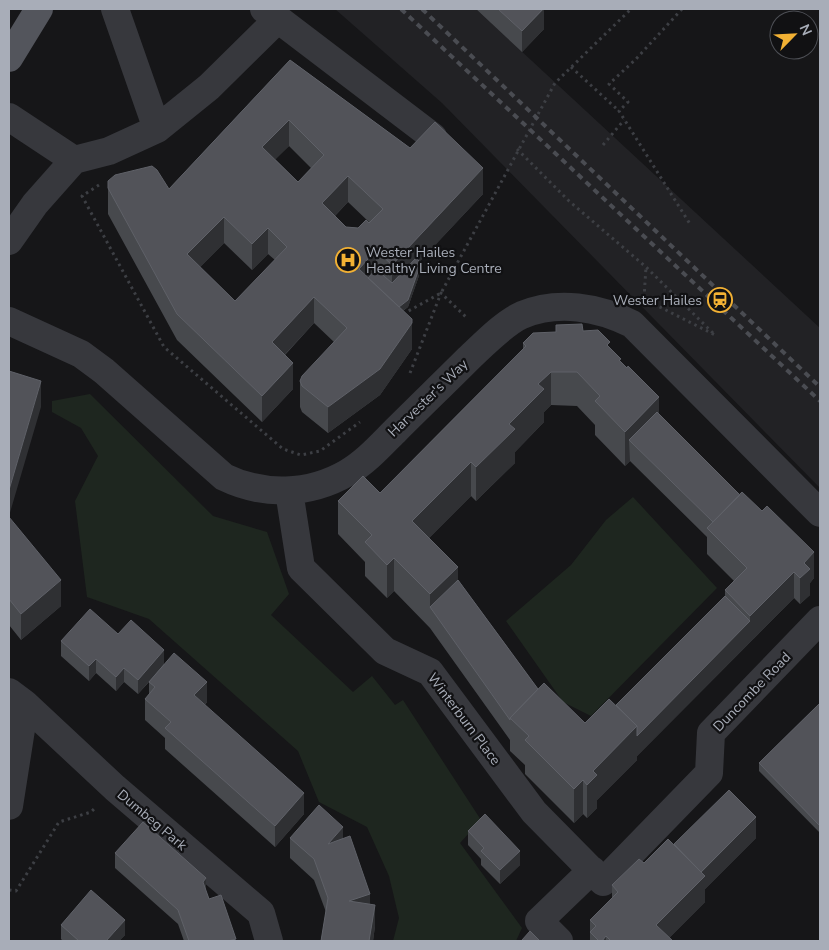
<svg xmlns="http://www.w3.org/2000/svg" width="829" height="950" font-family="'Nunito Sans',sans-serif">
<rect width="100%" height="100%" fill="#161618"/>
<!-- built -->
<path fill="#222225" d="M335 9H476L820 328V488L442 103Z"/>
<!-- green -->
<path fill="#1e261f" d="M90 394 213 516 267 532 289 594 271 615 353 692 372 676 395 705 403 700 481 820 460 843 522 928 516 941H393L399 918 389 876 367 827 319 802 298 751 149 619 87 597 75 501 98 456 81 428 52 412V401Z
M633 497 717 588 591 716 563 702 506 621 571 565 606 520Z"/>
<g fill="none" stroke-linecap="round" stroke-linejoin="round">
<!-- path -->
<path stroke="#3d3f44" stroke-width="3" stroke-dasharray="2.5 4" stroke-linecap="butt" d="M682 9 636 59 609 84 628 102 619 111 690 224
M571 67 619 111
M603 145 624 120
M517 149 569 201 646 267 715 335 656 305
M99 185 82 196 164 347 283 449 301 455 320 451 360 422
M644 298 646 267
M403 314 441 293 555 83 631 9
M410 373 441 293 468 319
M9 890 16 891 59 822 91 812 95 808"/>
<!-- minor -->
<path stroke="#37383d" stroke-width="28" d="M115 9 157 129
M278 19 433 137
M9 117 74 160
M9 241 35 204 74 160 109 151 157 129 209 87 278 19 264 9
M9 321 81 354 104 371 224 477C263 496 309 495 347 473 366 462 381 445 396 430 420 406 445 382 469 358 483 345 504 323 522 315 558 300 598 307 632 324L820 513
M289 491 301 568 385 651 430 672 534 812 603 882 709 773 711 733 820 620
M9 692 25 704 115 788 261 913 269 941
M9 806 25 704
M559 941 539 921 592 870"/>
<!-- major -->
<path stroke="#53555c" stroke-width="28" d="M9 58 39 9"/>
<!-- rail -->
<path stroke="#4a4c52" stroke-width="4" stroke-dasharray="6 5" stroke-linecap="butt" d="M401 9 820 401
M422 9 820 387"/>
</g>
<!-- wall -->
<path fill="#47494d" fill-rule="evenodd" d="M476 9H544V29L522 52Z
M290 60 410 148 483 194 420 261 421 270 408 307 403 311 412 349 380 395 328 433 302 412 300 407V381L334 342 314 323 285 355 293 389 262 422 177 340 108 214V188L169 189ZM289 146 311 168 298 182 275 159ZM348 202 370 223H369L358 228 346 227 335 216ZM224 243 252 270 268 254 275 260 235 301 200 267Z
M583 331 610 348 659 414 814 578 810 583V595L800 604 794 598 637 756V760L597 800V808L587 818 583 814 574 823 525 774V765L510 751V740L430 628 394 591 387 598 365 576V562L338 534V501L380 493 523 349V343ZM551 405 577 406 595 425V435L625 466 630 461 707 537V554L734 581 725 590V596L616 705 585 723 538 689 458 580 429 538 471 496 476 501 515 463V452L544 422V412Z
M9 517 61 606 21 640 9 625Z
M118 634 164 664 207 702 205 705 304 814 275 847 165 749V738L145 720V699L149 695V682L138 694 124 682 116 691 96 673 89 681 61 656V641Z
M820 703V833L759 771V763Z
M468 831 520 865 500 884 481 865V859L468 845Z
M290 838 343 839 370 905 375 926 373 941H321L326 912 314 880 290 858Z
M756 838 705 889V902L669 938 673 941H590V920L612 898V885L674 844Z
M115 853 206 891 209 899 236 941H184L178 924 115 868Z
M61 925 125 935 119 941H63L61 939Z"/>
<!-- shaded-wall -->
<path fill="#2f3033" d="M544 9V29L522 52V31Z
M289 120V146L262 173V147Z
M483 168V194L392 291V265Z
M348 176V202L322 229V203Z
M224 217V243L187 280V254Z
M268 228V254L252 270V244Z
M376 250V276L362 291 359 269Z
M421 263V270L408 307 387 322Z
M314 297V323L272 368V342Z
M412 323V349L380 395 328 433V407Z
M293 363V389L262 422V396Z
M551 372V405L544 412V422L515 452V463L476 501V467L538 384Z
M41 381V407L9 516V490Z
M659 397V430L629 440 630 461 625 466V432Z
M471 462V496L412 555V521Z
M814 552V578L810 583V595L800 604V578L804 563Z
M394 558V591L387 598V565Z
M458 567V600L430 607V628V594Z
M794 572V598L637 756V760L597 800V808L587 818V785L593 771 637 726 750 621V616Z
M61 580V606L21 640V614Z
M164 650V664L138 694V680Z
M96 659V673L89 681V666Z
M124 668V682L116 691V677Z
M207 682V702L194 716V695Z
M583 780V814L574 823V789Z
M304 793V814L275 847V826Z
M756 817V838L705 889V902L666 941 656 925 699 875Z
M343 827V847L328 844Z
M520 851V865L500 884V870Z
M206 878V892L203 882Z
M370 894V915L349 901Z
M375 905V926L373 941H369Z
M125 920V935L119 941H106Z
M606 936V941H602Z"/>
<!-- building -->
<path fill="#525359" stroke="#5f6168" fill-rule="evenodd" d="M498 9H543L522 31Z
M290 60 410 148 435 122 483 168 392 265 376 250 359 269 412 319V323L380 369 328 407 302 386 300 381 302 376 347 328 314 297 272 342 293 363 262 396 177 314 108 188V181L115 175 152 166 157 170 169 189ZM289 120 324 155 298 182 262 147ZM348 176 383 209 369 223 366 220 358 228 346 227 322 203ZM224 217 252 244 268 228 287 247 235 301 187 254Z
M416 258 421 263 408 300 399 307 368 278 376 269 392 283Z
M582 324 583 331 598 330 610 342 607 345 621 359 619 360 627 368 628 366 659 397 625 432 595 401 600 396 577 372H551L538 384 544 389 509 424 515 429 476 467 471 462 412 521 458 567 430 594 394 558 387 565 365 542 372 535 338 501 363 476 380 493 526 346 523 343 533 333 556 332V325Z
M9 371 41 381 9 490Z
M657 412 740 495 713 522 629 440Z
M742 492 762 511 767 506 814 552 804 563 810 569 800 578 794 572 750 616 725 590 747 568 707 528Z
M9 517 61 580 21 614 9 599Z
M458 580 538 689 510 718V720L430 607Z
M725 596 750 621 637 736V726L616 705Z
M90 609 118 634 131 620 164 650 138 680 124 668 116 677 96 659 89 666 61 641Z
M174 653 207 682 194 695 304 793 275 826 165 728 171 722 145 699 155 687 149 682Z
M544 683 585 723 609 699 637 726 593 771 597 775 587 785 583 780 574 789 525 740 529 736 510 718Z
M820 703V826L759 763Z
M729 790 756 817 701 872 674 844Z
M319 805 343 827 328 844 350 836 370 894 349 901 375 905 369 941H321L328 898 314 859 290 838Z
M485 814 520 851 500 870 481 851 484 848 468 831Z
M143 822 206 878 203 882 209 899 221 895 236 939 228 941H189L178 910 115 853Z
M668 839 705 876 656 925 673 941H611L606 936 602 941H599L590 932 596 926 590 920 618 892 612 885 639 859 644 863Z
M91 890 125 920 106 941H79L61 925Z
M530 931 540 941H523L522 940Z"/>
<!-- icons -->
<defs>
<symbol id="hospital-ring" viewBox="-11 -11 22 22"><circle r="9.5" fill="#111113" stroke="#f2b134" stroke-width="1.5"/><path d="M-5-5h3v3.5h4V-5h3V5h-3V1.5h-4V5h-3Z" fill="#f2b134"/></symbol>
<symbol id="station-ring" viewBox="-11 -11 22 22"><circle r="9.5" fill="#111113" stroke="#f2b134" stroke-width="1.5"/><path d="M-3-6H3Q5-6 5-4V2Q5 4 3 4L4.5 6H3L1.5 4h-3L-3 6H-4.5L-3 4Q-5 4-5 2V-4Q-5-6-3-6ZM-3.5-4v3h7v-3ZM-3.5 1v1.5H-2V1ZM2 1v1.5H3.5V1Z" fill="#f2b134"/></symbol>
</defs>
<g fill-rule="evenodd">
<use href="#hospital-ring" x="334" y="246" width="28" height="28"/>
<use href="#station-ring" x="706" y="286" width="28" height="28"/>
</g>
<g text-anchor="middle" dominant-baseline="central" stroke-width="4.5" stroke-linejoin="round" paint-order="stroke">
<!-- poi labels -->
<g font-size="14" fill="#a8adb8" stroke="#111113" text-anchor="start">
<text x="366" y="252">Wester Hailes<tspan x="366" dy="16">Healthy Living Centre</tspan></text>
<text x="702" y="300" text-anchor="end">Wester Hailes</text>
</g>
<!-- street labels -->
<g font-size="14" fill="#a8adb8" stroke="#111113">
<text transform="translate(428 398) rotate(-44)">Harvester's Way</text>
<text transform="translate(752 692) rotate(-46)">Duncombe Road</text>
<text transform="translate(464 719) rotate(53)">Winterburn Place</text>
<text transform="translate(152 820) rotate(40)">Dumbeg Park</text>
</g>
</g>
<!-- border -->
<rect width="829" height="950" fill="none" stroke="#a8adb8" stroke-width="20"/>
<!-- north arrow -->
<g transform="translate(794 35) rotate(66)"><circle r="24" fill="#111113" stroke="#4d4f55"/>
<path d="M0-4L9 19L0 12L-9 19Z" fill="#f2b134"/>
<text y="-8" font-size="14" font-weight="bold" text-anchor="middle" fill="#a8adb8">N</text>
</g>
</svg>
